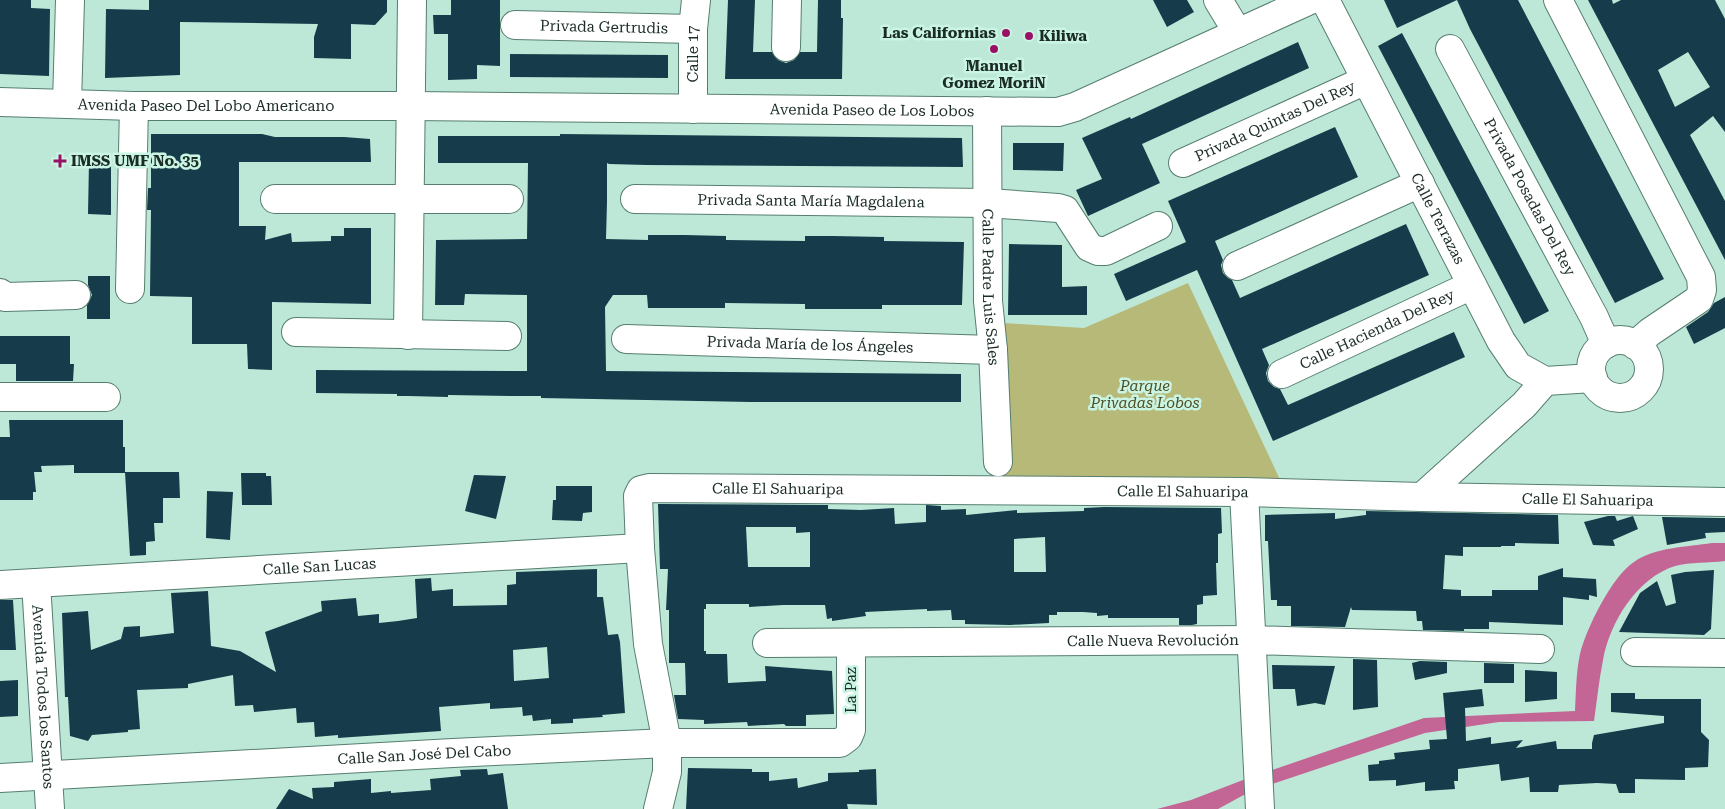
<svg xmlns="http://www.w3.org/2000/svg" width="1725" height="809" font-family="'Roboto Serif',serif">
<rect width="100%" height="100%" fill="#bde8d7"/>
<!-- green -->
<path fill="#b7b979" d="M1188 283 1282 484 1003 477 1004 323 1084 328Z"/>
<!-- water -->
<path fill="#c36695" d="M1712 543H1725V561C1709 563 1690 562 1675 566 1637 578 1610 622 1603 660 1599 680 1597 700 1594 721L1499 722 1425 733 1251 791 1218 809H1157L1191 800 1243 780 1424 718 1575 711C1576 693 1576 672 1580 654 1586 629 1612 576 1634 562 1655 547 1687 547 1712 543Z"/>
<!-- building -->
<path fill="#163b4b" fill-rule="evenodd" d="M0 0H31V8L50 9 49 76 0 74Z
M149 0H387V12L375 25 351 24V59L314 58V37L318 24 180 22V75L105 78 106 9 149 10Z
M451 0H500V66L477 65V79L448 80V34H434L433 15H451Z
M728 0H755L753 52H772L778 60 786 63 794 60 800 52H817L818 0H841V18H843L842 79H725Z
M1153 0H1187L1194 12 1167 27Z
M1384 0H1457L1397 28Z
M1457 0H1518L1664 279 1615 303 1470 29Z
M1588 0H1612L1613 4 1621 0H1715L1725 19V132L1713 116 1690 135 1725 201V260ZM1688 52 1710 87 1675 107 1658 70Z
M1402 33 1549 311 1524 324 1378 46Z
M1298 42 1309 68 1142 144 1160 183 1088 216 1076 190 1102 179 1082 138 1130 117 1131 119Z
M510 54 668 55V78L510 77Z
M1335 127 1358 177 1215 241 1223 260 1221 265 1223 273 1228 278 1232 280 1240 298 1406 224 1429 275 1262 349 1269 365 1266 373 1268 381 1274 387 1280 389 1288 405 1454 332 1465 357 1273 441 1197 270 1126 301 1114 274 1186 242 1168 201Z
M151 134H262L275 137H344L370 139 371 162H239V226H266L265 240 291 233 292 242 331 241V236H344V228H371V304L272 302V370L248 369 247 344H192V297L150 296 151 210H147L148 188H151Z
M560 134 962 138 963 167 646 165 609 164 607 163V202L606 239 648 240V235H685L726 236V240L805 241V236H833L884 237V241L964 242 962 305H882V309H805V304L725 303V308H648L647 295H613L605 307 606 371 961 374V402H751L541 398V396H516L448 395V397L408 396H397V394L316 393V370L527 371V295L465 294 464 305H435L436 240 527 239 528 163H438V136H560Z
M1013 143H1064L1063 171 1013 170Z
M89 162H111V215L88 214Z
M1009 244 1062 245V287L1087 286V315H1008Z
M88 276H110V319H87V305L92 295 88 285Z
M1725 297V328L1694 344 1686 327 1708 312 1714 303Z
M0 336H70V364H74L73 381H16V364H0Z
M9 420H123V447H125V473H74V465L41 466 42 472H34L36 492H33V500H0V437H10Z
M125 472H179L180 498H163V523H154L155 541 146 542V555L130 556Z
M241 473H266V476H271L272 505H242Z
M474 475 506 476 496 519 465 511Z
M556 486H592V512L583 513 582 521 552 520 553 500H556Z
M207 491 233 492 230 540 206 538Z
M658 504 828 505V509L861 510 894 508 895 524 926 522V505L941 506V510L966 509V515L1017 510V513L1084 511V508L1104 507 1221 508 1222 533 1218 534V563H1216L1217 595 1203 596V604L1197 605V624L1192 625H1179V618H1108V615L1097 616V613L1083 612H1057V615H1049V623L1010 625 965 624V620H952L951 610 927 611V609L865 612 866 616 832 621V618L827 619 825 605H783L749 607V604H706V609H704V651H706V654H727L728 683 766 681 765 666 832 671 834 714 806 715V726H786L784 724 748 726 747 722 704 724V720L678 719 674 695H686L685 663H669V610H666L668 569H660ZM746 527H796V533L810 532V567H748ZM1045 537 1046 572H1014V539Z
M1366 511 1558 515 1559 544 1515 543V546H1501V547H1463V556L1445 555 1443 589 1461 590V596H1492V590H1538V576L1563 568V577L1596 579 1597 597 1589 595V600L1563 597V625L1489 622V629H1464V631L1423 630 1422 621H1417L1416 611 1352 610 1351 607 1345 627 1291 626V606H1277V600H1271L1268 541H1265V515L1335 513V519L1366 515Z
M1608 516H1615L1617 521 1633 516 1638 529 1613 540 1615 546 1593 545 1584 522Z
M1662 517 1725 518V532L1705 533 1706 538 1667 545Z
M597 569V597H603L608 635 618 634 620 642 625 713 602 715 603 717 573 719V723L551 724V719L533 721 532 715 523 716 522 707 490 709V703L439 707 441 731 352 737 338 738V735L315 737 314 722 297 723 296 708 254 712 253 705 235 706 233 675 188 684V688L137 690 140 729 128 730V732L92 735 88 741 70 736 68 697H65L62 613 88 611 91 650 121 639 124 627 140 626V637L174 633 171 593 208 591 211 646 240 651 276 672 265 632 322 611 321 601 356 598 358 616 379 614V623L398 621 417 618 415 579 431 578 432 591 453 589V606L507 605V585L516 584V572ZM547 647 549 678 514 681 513 650Z
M1714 570 1711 629 1704 635 1619 632 1640 593 1657 581 1666 606 1676 603 1671 575 1685 572Z
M0 600H13L16 650H0Z
M1353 659 1377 660 1378 707 1353 710Z
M1420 661 1447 662V673L1415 680 1412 663Z
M1484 663 1514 664V683H1484Z
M1272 665 1335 666 1325 705 1315 703 1297 706 1295 689H1273Z
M1525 670 1557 672V699L1525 702Z
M18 680V716L0 717V681Z
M1482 689 1484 706 1465 708 1466 741 1491 737V744L1523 740 1516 748 1556 741 1557 749H1592V743L1594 735 1664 723V716L1611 712V693H1635V699H1701V732L1709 740 1708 767 1685 768V780L1635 779V793H1619L1616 784 1597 783 1559 785 1558 792H1530L1529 777 1501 781 1499 764 1458 769V781H1454L1455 789 1425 791V782L1396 786V780L1369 781 1368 765 1379 764V761L1395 759 1394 753 1430 749 1429 740 1447 739 1443 693Z
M688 768 752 769V772H769V781L797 778 798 788 828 781V773L859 772V770L876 769 877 805 847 804 848 809H686Z
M487 769 488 775 503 773 508 809H276L289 789 313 799 312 788 334 787V782L371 779V793L391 791V793L431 790 430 779 461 776 460 770Z"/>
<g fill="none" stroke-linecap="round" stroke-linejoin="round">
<defs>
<g id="minor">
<path d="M1218 0 1238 33"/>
<path id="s1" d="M1325 0 1501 341 1518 366 1545 381 1593 378"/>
<path d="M1558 0 1701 277 1702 290 1699 299 1650 332 1635 345"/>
<path id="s2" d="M515 25 693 29"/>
<path d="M786 47 787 0"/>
<path id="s3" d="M1450 49 1594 317 1606 344"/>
<path id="s4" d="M0 102 134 106H411L1058 112 1075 107 1310 0"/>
<path d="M67 103 70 0"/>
<path id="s5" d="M693 109V29L696 0"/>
<path id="s6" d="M987 111 988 301 993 350 998 462"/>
<path id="s7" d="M1183 163 1366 80"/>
<path d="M275 199H509"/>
<path id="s8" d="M635 199 988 203 1058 208 1065 210 1089 247 1098 251H1106L1158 226"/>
<path d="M1237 266 1420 183"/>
<path d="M130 289 134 106"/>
<path d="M0 293 5 297 76 295"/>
<path d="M296 332 507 336"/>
<path d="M408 335 412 0"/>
<path id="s9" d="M626 339 993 350"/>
<circle cx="1620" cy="369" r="29"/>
<path id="s10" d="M1282 374 1472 285"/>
<path d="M0 397H106"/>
<path d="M1244 492 1260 809"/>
<path d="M1422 497 1524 405 1545 381"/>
<path id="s11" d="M36 583 50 809"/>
<path id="s12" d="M0 585 640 548"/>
<path id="s13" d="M767 643 1251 640 1540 649"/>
<path d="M1635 652 1725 653"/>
<path id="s14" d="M0 778 453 753 667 743H840L848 737 851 730V643"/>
<path id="s15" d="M658 809 667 772V743L648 644 640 548 638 496 641 490 649 488 1244 492 1422 497 1725 502"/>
</g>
</defs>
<!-- minor casing -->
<use href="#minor" stroke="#567e6f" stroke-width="30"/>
<!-- minor -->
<use href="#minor" stroke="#fff" stroke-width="28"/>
</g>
<!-- markers -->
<g fill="#981165" stroke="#caf5e4" stroke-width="2">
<circle cx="1006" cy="33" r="5"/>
<circle cx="1029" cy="36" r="5"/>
<circle cx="994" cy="49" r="5"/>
<path d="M57.5 153.5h5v5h5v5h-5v5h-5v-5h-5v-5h5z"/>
</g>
<g text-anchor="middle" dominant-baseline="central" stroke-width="5" stroke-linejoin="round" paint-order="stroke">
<!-- street labels -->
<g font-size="15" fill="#1b2c26" stroke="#caf5e4">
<text stroke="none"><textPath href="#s2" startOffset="89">Privada Gertrudis</textPath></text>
<text stroke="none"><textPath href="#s5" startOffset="55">Calle 17</textPath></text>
<text stroke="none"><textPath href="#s4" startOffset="206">Avenida Paseo Del Lobo Americano</textPath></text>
<text stroke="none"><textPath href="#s4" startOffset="872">Avenida Paseo de Los Lobos</textPath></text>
<text stroke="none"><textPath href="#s7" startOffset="101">Privada Quintas Del Rey</textPath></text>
<text stroke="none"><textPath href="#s3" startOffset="168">Privada Posadas Del Rey</textPath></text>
<text stroke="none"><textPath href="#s8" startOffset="176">Privada Santa María Magdalena</textPath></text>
<text stroke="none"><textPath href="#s1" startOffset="246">Calle Terrazas</textPath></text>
<text stroke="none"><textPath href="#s6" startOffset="176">Calle Padre Luis Sales</textPath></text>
<text stroke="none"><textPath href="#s10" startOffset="105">Calle Hacienda Del Rey</textPath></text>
<text stroke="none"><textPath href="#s9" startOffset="184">Privada María de los Ángeles</textPath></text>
<text stroke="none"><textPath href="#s15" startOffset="460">Calle El Sahuaripa</textPath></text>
<text stroke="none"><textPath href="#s15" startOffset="865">Calle El Sahuaripa</textPath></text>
<text stroke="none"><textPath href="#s15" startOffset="1270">Calle El Sahuaripa</textPath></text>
<text stroke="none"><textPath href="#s12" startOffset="320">Calle San Lucas</textPath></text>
<text stroke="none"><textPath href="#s13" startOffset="386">Calle Nueva Revolución</textPath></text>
<text transform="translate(851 690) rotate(-90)">La Paz</text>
<text stroke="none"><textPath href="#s11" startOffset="114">Avenida Todos los Santos</textPath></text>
<text stroke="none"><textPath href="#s14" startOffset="425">Calle San José Del Cabo</textPath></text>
</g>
<!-- poi labels -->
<g font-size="15" font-weight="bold" fill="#1b2c26" stroke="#caf5e4" text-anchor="start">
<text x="996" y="33" text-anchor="end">Las Californias</text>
<text x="1039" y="36">Kiliwa</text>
<text x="994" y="66" text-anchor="middle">Manuel<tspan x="994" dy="17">Gomez MoriN</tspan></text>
<text x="71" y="161">IMSS UMF No. 35</text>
</g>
<!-- park labels -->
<g font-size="15" font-style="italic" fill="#4f5024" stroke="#caf5e4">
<text x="1145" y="386">Parque<tspan x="1145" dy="17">Privadas Lobos</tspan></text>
</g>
</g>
</svg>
